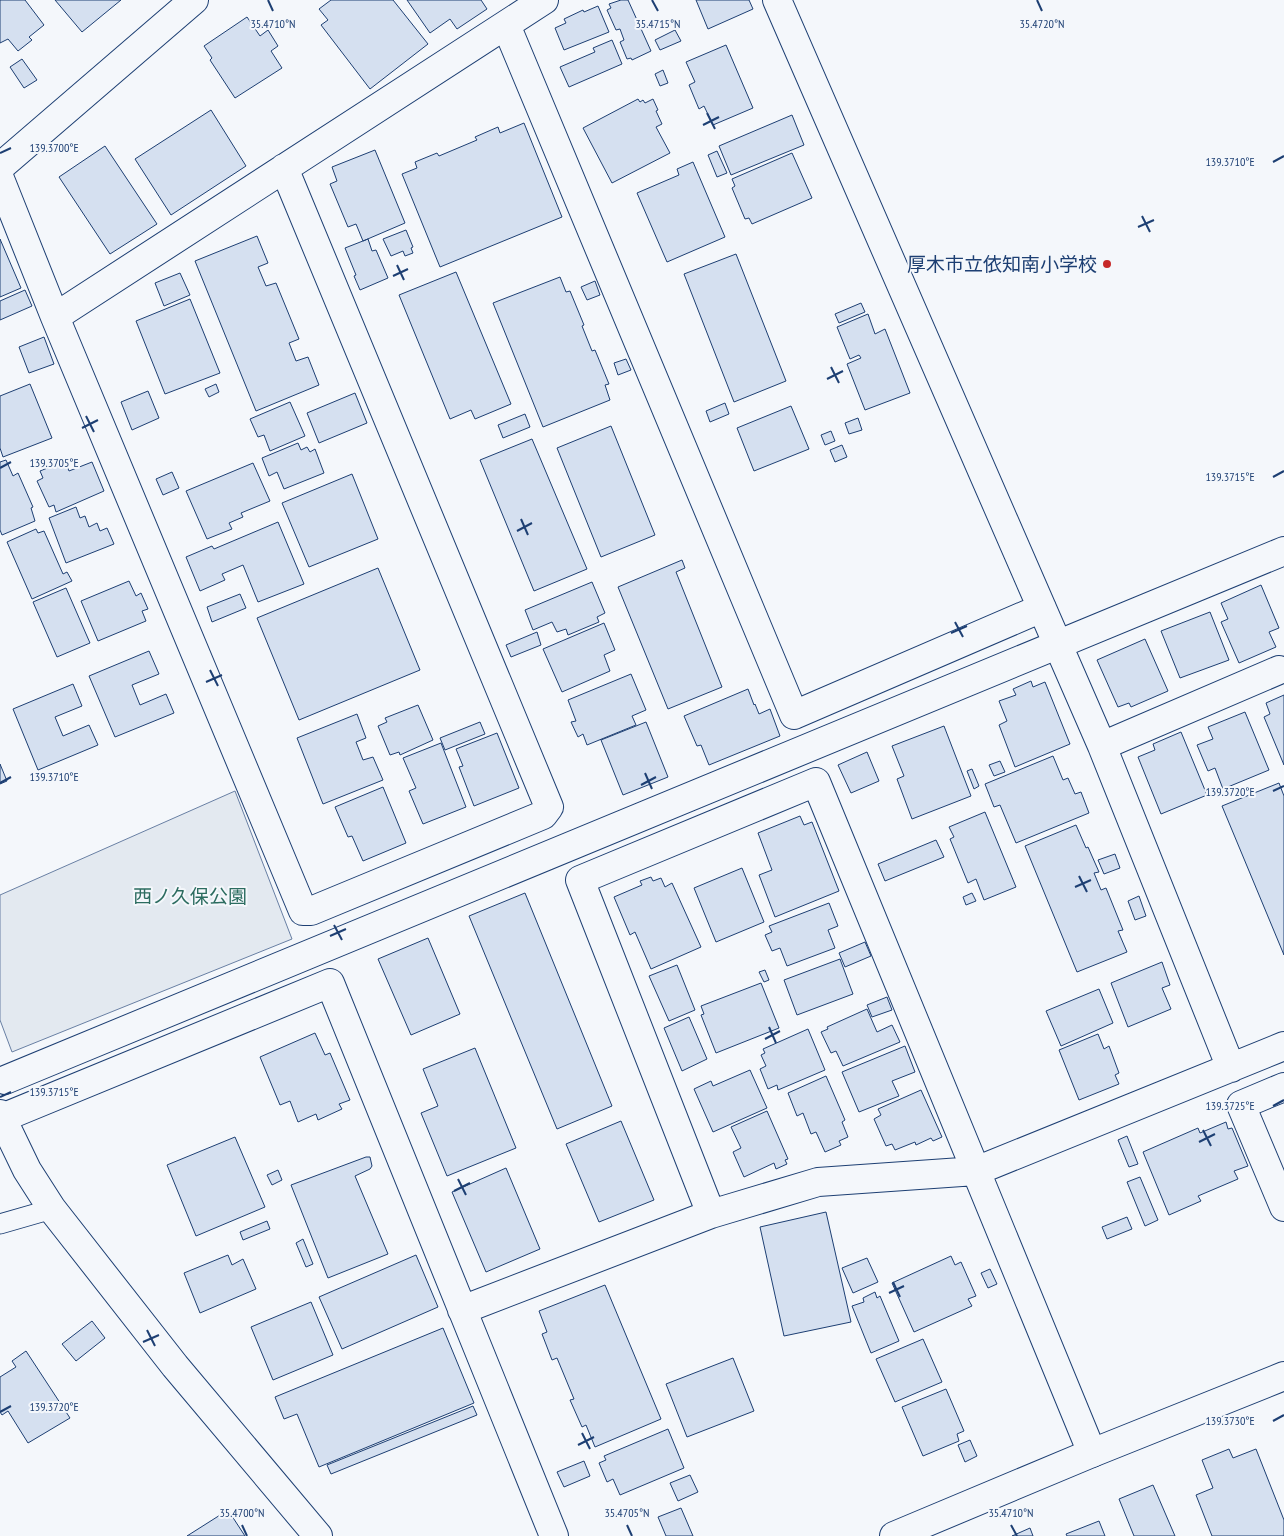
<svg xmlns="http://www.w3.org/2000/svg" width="1284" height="1536" font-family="'PT Sans Narrow','Noto Sans JP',sans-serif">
<rect width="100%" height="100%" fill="#f4f7fb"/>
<!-- green -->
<path fill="#e3e9f0" stroke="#687fa3" d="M235 791 292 939 12 1052 0 1020V895Z"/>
<!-- building -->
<path fill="#d5e0f0" stroke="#1d3f73" d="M0 0H25L44 25 29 37 32 40 18 51 8 39 0 43Z
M55 0H121L82 32Z
M331 0H393L428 44 370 89 321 25 328 20 319 9Z
M407 0H481L487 9 457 29 450 19 430 33Z
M621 0H628L651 51 632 60 631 58 627 59 620 42 624 40 620 29 616 30 607 10 611 8 609 4Z
M696 0H749L753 9 708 29Z
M598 6 609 32 564 50 555 28 566 23 564 19 583 10 584 12Z
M247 17 260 36 268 30 278 46 271 51 282 68 235 98 210 60 212 58 204 46Z
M675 30 681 41 660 50 655 40Z
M612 40 622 64 569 87 560 67 595 52 593 48Z
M726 45 753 108 713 125 704 106 699 109 689 85 695 82 686 62Z
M22 59 37 80 24 88 10 67Z
M663 70 668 83 660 86 655 74Z
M638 99 640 102 643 100 645 103 653 99 658 110 656 111 662 124 656 127 670 153 612 183 583 128Z
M211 110 246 166 171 215 135 159Z
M792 115 804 145 731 175 719 146Z
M524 123 562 217 440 267 402 174 417 168 415 162 437 153 439 156 477 140 475 137 498 127 500 133Z
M105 146 157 224 110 254 59 177Z
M375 150 405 223 363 241 356 224 348 227 330 184 337 181 332 167Z
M717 151 727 173 717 177 708 155Z
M792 153 812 198 752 224 749 218 745 219 732 188 735 186 732 179Z
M693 162 725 237 667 262 637 193 679 175 677 169Z
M406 230 413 247 411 248 413 253 405 256 403 251 391 256 383 239Z
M257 236 268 263 258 267 266 286 276 283 299 339 289 343 296 361 308 357 319 385 256 411 195 261Z
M0 239 21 288 0 297Z
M368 239 372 251 376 250 388 278 360 290 354 276 356 275 345 248Z
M736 254 786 381 734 402 684 274Z
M456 272 511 404 475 419 471 410 450 419 399 295Z
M180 273 190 295 164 306 155 283Z
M560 277 566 292 570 291 584 325 582 326 592 351 595 350 609 384 605 385 610 400 543 427 493 303Z
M595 281 600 295 587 300 581 287Z
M25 290 32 306 0 320V301Z
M190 299 220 373 165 394 136 321Z
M861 303 865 312 839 323 835 314Z
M868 314 875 334 885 329 910 393 865 410 847 364 861 358 859 355 850 359 837 327Z
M44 337 54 364 29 373 19 347Z
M626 359 631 370 618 375 614 363Z
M30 384 52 438 3 457 0 448V396Z
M216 384 219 392 209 397 205 389Z
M148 391 159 418 132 430 121 402Z
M355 393 367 423 319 443 307 413Z
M290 402 305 436 270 451 264 435 258 437 250 419Z
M725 403 729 414 710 422 706 411Z
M791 406 809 449 754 471 737 428Z
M525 414 530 427 503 438 498 425Z
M858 418 862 430 849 434 845 423Z
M611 426 655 535 601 557 557 448Z
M831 431 835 441 825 445 821 435Z
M532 439 587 569 534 591 480 460Z
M298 443 301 450 307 447 310 452 315 449 324 473 284 489 277 472 269 476 262 458Z
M842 445 847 457 835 462 830 450Z
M6 460 13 476 18 473 33 507 31 508 35 521 2 535 0 530V462Z
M65 461 69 471 92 462 104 491 56 512 54 505 49 507 37 481 43 478 40 471Z
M253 463 270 501 241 513 243 517 229 523 232 529 207 539 186 491Z
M172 472 179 488 163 495 156 479Z
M352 474 378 539 309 567 282 503Z
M76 507 80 518 85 516 89 527 97 523 100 531 107 528 114 544 66 563 49 518Z
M278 522 304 584 258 602 243 565 222 574 225 580 200 591 186 557 212 546 214 549Z
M36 529 38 533 44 531 63 574 67 572 72 581 32 599 7 542Z
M682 560 685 568 676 572 722 687 668 709 618 587Z
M378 568 420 670 299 720 257 618Z
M129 581 136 596 141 593 148 609 142 611 146 621 98 641 81 601Z
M592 582 605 613 597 617 599 622 568 635 566 629 557 632 552 622 533 630 525 610Z
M1261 585 1279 628 1269 632 1276 647 1239 663 1221 622 1228 619 1221 603Z
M66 588 90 643 57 657 33 602Z
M240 594 246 608 212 622 207 607Z
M1210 612 1229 660 1180 678 1161 631Z
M604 623 615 650 604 655 610 671 562 692 543 649Z
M537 632 541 645 511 657 506 645Z
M1145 639 1168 691 1131 707 1129 703 1118 707 1097 660Z
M149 651 159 674 132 685 140 705 166 694 174 713 115 737 89 676Z
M631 674 646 710 632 716 636 725 587 745 583 734 578 737 571 722 576 721 568 700Z
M1031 681 1033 687 1045 682 1070 744 1015 767 999 725 1007 721 999 701 1016 695 1013 689Z
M73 684 82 706 55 717 63 736 89 725 98 745 38 770 13 709Z
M748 689 754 705 755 704 759 714 770 709 780 736 709 765 701 745 697 746 684 716Z
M1284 695V765L1264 717 1270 714 1266 703Z
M418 705 433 740 400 755 399 752 390 755 378 726 387 722 385 718Z
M1245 712 1269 770 1223 789 1215 768 1208 771 1197 745 1213 739 1208 727Z
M357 714 366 738 356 742 363 760 373 757 383 780 323 804 297 738Z
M480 722 485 734 445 750 440 738Z
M646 722 668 777 623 795 601 740Z
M944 726 971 796 912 819 897 779 904 776 892 746Z
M1181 732 1207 795 1161 814 1138 757 1155 750 1153 744Z
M497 733 519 788 474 806 459 767 463 766 456 749Z
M441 743 466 807 423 824 409 791 416 788 403 758Z
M867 752 879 781 851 793 838 765Z
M1053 756 1063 780 1068 778 1075 794 1081 792 1089 813 1016 843 1000 805 994 807 985 784Z
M1000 761 1005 772 994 776 989 765Z
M0 764 7 781 0 784Z
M972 769 979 786 974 789 967 771Z
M1279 783 1284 796V955L1222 806Z
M383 787 406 843 363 861 352 836 348 837 335 807Z
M985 812 1016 887 984 900 976 879 968 883 950 839 954 837 949 827Z
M800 816 804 825 812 822 839 891 775 917 759 875 772 870 758 833Z
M1076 825 1086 848 1088 847 1099 872 1094 873 1101 890 1106 888 1123 930 1118 931 1127 952 1077 972 1025 846Z
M936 840 944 857 885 881 878 864Z
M1115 854 1120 868 1104 874 1098 860Z
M742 868 764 922 716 942 694 888Z
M651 877 653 881 661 878 665 887 672 883 701 947 651 969 635 932 630 935 614 897 642 885 640 881Z
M525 893 612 1106 557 1129 469 916Z
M972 893 976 901 966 905 963 897Z
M1139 896 1146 916 1135 920 1128 901Z
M829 903 838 926 828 930 835 948 787 966 780 948 772 951 765 935 772 932 769 926Z
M428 938 460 1014 411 1035 378 959Z
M865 942 871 956 845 967 839 953Z
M840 959 853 994 797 1015 784 980Z
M1162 962 1170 985 1162 988 1171 1009 1128 1027 1111 983Z
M677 965 695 1010 669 1021 649 976Z
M765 970 769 980 764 982 759 972Z
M761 983 779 1028 716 1053 701 1015 704 1014 701 1006Z
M1099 989 1113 1023 1061 1046 1046 1011Z
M887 997 892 1010 872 1017 867 1005Z
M867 1009 877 1032 892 1025 900 1042 843 1066 836 1051 831 1053 821 1032 828 1029 827 1027Z
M689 1017 707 1059 682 1071 664 1028Z
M808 1029 825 1070 778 1090 777 1085 768 1089 760 1069 766 1066 761 1055 765 1053 763 1049Z
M315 1033 325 1055 330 1053 350 1100 339 1104 342 1109 318 1120 316 1114 298 1122 290 1101 280 1105 260 1057Z
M1098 1034 1104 1049 1109 1046 1119 1073 1115 1075 1119 1084 1079 1100 1059 1050Z
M905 1046 915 1072 892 1081 899 1096 859 1112 842 1072Z
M475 1048 516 1148 447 1176 421 1113 438 1106 423 1069Z
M750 1070 767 1108 713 1132 694 1089 711 1081 713 1086Z
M826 1076 845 1120 842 1122 848 1137 839 1141 841 1145 825 1152 816 1132 811 1134 803 1113 797 1116 788 1093Z
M921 1090 942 1137 933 1141 931 1138 916 1145 915 1142 895 1150 892 1144 886 1146 874 1119 881 1115 878 1109Z
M767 1111 788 1159 785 1160 787 1164 776 1169 774 1163 744 1177 733 1152 741 1148 731 1127Z
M621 1121 654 1200 599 1222 566 1144Z
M1226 1122 1228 1129 1232 1128 1248 1166 1234 1171 1238 1179 1198 1196 1201 1201 1169 1215 1143 1152 1198 1128 1200 1133Z
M1127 1136 1138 1164 1129 1167 1118 1140Z
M235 1137 265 1207 196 1236 167 1165Z
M366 1157H370L372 1166 370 1169 355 1176 388 1254 328 1278 291 1185Z
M506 1168 540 1249 486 1272 452 1192Z
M278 1170 282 1180 272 1185 267 1175Z
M1140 1177 1158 1220 1145 1226 1127 1182Z
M826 1212 851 1322 784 1336 760 1227Z
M1127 1217 1132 1229 1107 1239 1102 1227Z
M267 1221 270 1229 243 1240 240 1232Z
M303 1239 313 1264 306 1267 296 1243Z
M228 1255 232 1265 243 1259 256 1289 200 1313 184 1273Z
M416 1255 438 1307 342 1349 319 1297Z
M951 1256 955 1265 961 1262 976 1296 968 1299 972 1306 914 1332 892 1283Z
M867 1258 878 1282 853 1293 842 1268Z
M990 1269 997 1284 988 1288 981 1273Z
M605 1285 661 1419 595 1447 586 1425 582 1427 570 1400 574 1399 557 1358 552 1360 542 1334 547 1332 539 1311Z
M875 1292 877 1298 880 1296 899 1341 871 1353 852 1306 864 1302 863 1298Z
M311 1302 333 1355 273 1380 251 1327Z
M92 1321 105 1338 76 1361 62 1344Z
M443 1328 474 1403 319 1467 297 1414 284 1419 275 1397Z
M923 1339 942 1382 895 1402 876 1359Z
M26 1351 70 1418 28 1443 8 1411 2 1415 0 1412V1377L16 1367 12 1361Z
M733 1358 754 1411 687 1437 666 1384Z
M946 1389 964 1431 957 1434 959 1441 923 1456 902 1407Z
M473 1406 477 1415 331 1474 327 1465Z
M668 1429 684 1468 620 1495 613 1479 607 1482 599 1463 606 1460 604 1456Z
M970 1440 977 1456 965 1462 958 1445Z
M1229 1449 1233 1458 1256 1449 1284 1520V1536H1212L1196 1495 1213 1488 1202 1460Z
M584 1461 590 1476 564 1487 557 1472Z
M690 1475 698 1492 678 1501 670 1483Z
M1153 1485 1175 1536H1134L1119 1499Z
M681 1508 693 1536H666L658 1517Z
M228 1510 245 1536H187Z
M1099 1521 1105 1536H1067L1066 1534Z
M1030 1528 1033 1536H1012Z"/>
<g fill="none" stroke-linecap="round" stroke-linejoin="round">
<defs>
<path id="lane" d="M0 1224 52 1209"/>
<path id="street" d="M777 0 1102 746 1231 1068
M506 25 794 715 1042 608
M0 179 55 317 303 911H311L543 815 549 807 284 168
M55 317 544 0
M1102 746 1279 670
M5 1080 1284 551
M1284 1087 1241 1105 1284 1207
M2 1118 330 983 554 1536
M711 1214 580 880 816 782 1092 1453
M462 1310 711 1214 818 1182 976 1171 1284 1046"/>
<path id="secondary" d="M0 167 194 0
M0 1114 27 1170 52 1209 175 1366 318 1536
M894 1536 1092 1453 1284 1376"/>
</defs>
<!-- lane casing -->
<use href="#lane" stroke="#1d3f73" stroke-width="21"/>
<!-- street casing -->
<use href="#street" stroke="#1d3f73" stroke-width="30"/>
<!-- secondary casing -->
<use href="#secondary" stroke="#1d3f73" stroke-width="30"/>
<!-- lane -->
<use href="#lane" stroke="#f4f7fb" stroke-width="19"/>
<!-- street -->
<use href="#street" stroke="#f4f7fb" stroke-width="28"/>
<!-- secondary -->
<use href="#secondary" stroke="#f4f7fb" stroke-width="28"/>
</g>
<!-- ticks -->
<path fill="none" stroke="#1d3f73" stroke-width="2" d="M268 0 273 11M652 0 658 11M1037 0 1042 11M707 113 715 129M703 125 719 117M0 153 11 148M1273 162 1284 156M1142 216 1150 232M1138 227 1154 220M397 265 404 280M393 276 408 269M831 367 839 383M827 379 843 371M86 416 94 432M82 428 98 420M0 468 11 462M1273 477 1284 471M521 519 528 535M517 531 532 523M955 622 963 637M951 633 967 626M210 670 218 686M206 682 222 675M645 773 652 789M0 783 11 777M641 785 656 777M1273 791 1284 786M1079 876 1087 892M1075 887 1091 880M334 925 342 940M330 936 346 929M769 1027 776 1043M765 1039 780 1031M0 1097 11 1092M1273 1106 1284 1100M1203 1130 1211 1146M1199 1142 1215 1134M458 1179 466 1195M454 1191 470 1183M893 1282 900 1297M889 1293 904 1286M147 1330 155 1346M143 1342 159 1335M0 1412 11 1406M1273 1421 1284 1415M582 1433 590 1449M578 1445 594 1437M242 1525 247 1536M627 1525 632 1536M1011 1525 1017 1536"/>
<!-- markers -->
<circle fill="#c62828" stroke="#f4f7fb" stroke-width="2" cx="1107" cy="264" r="5"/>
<g text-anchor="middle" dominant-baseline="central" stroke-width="4" stroke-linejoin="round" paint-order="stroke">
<!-- poi labels -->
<g font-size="19" fill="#1d3f73" stroke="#f4f7fb" text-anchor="end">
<text x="1097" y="264">厚木市立依知南小学校</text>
</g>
<!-- park labels -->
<g font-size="19" fill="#2c6c60" stroke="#f4f7fb">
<text x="190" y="896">西ノ久保公園</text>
</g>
</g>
<g font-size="12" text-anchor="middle" fill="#1d3f73" stroke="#f4f7fb" stroke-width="4" stroke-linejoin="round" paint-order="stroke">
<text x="273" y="28">35.4710°N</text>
<text x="658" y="28">35.4715°N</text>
<text x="1042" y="28">35.4720°N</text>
<text x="54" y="152">139.3700°E</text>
<text x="1230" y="166">139.3710°E</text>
<text x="54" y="467">139.3705°E</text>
<text x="1230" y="481">139.3715°E</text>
<text x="54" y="781">139.3710°E</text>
<text x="1230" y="796">139.3720°E</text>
<text x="54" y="1096">139.3715°E</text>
<text x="1230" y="1110">139.3725°E</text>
<text x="54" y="1411">139.3720°E</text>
<text x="1230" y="1425">139.3730°E</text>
<text x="242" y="1517">35.4700°N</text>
<text x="627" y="1517">35.4705°N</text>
<text x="1011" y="1517">35.4710°N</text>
</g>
</svg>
